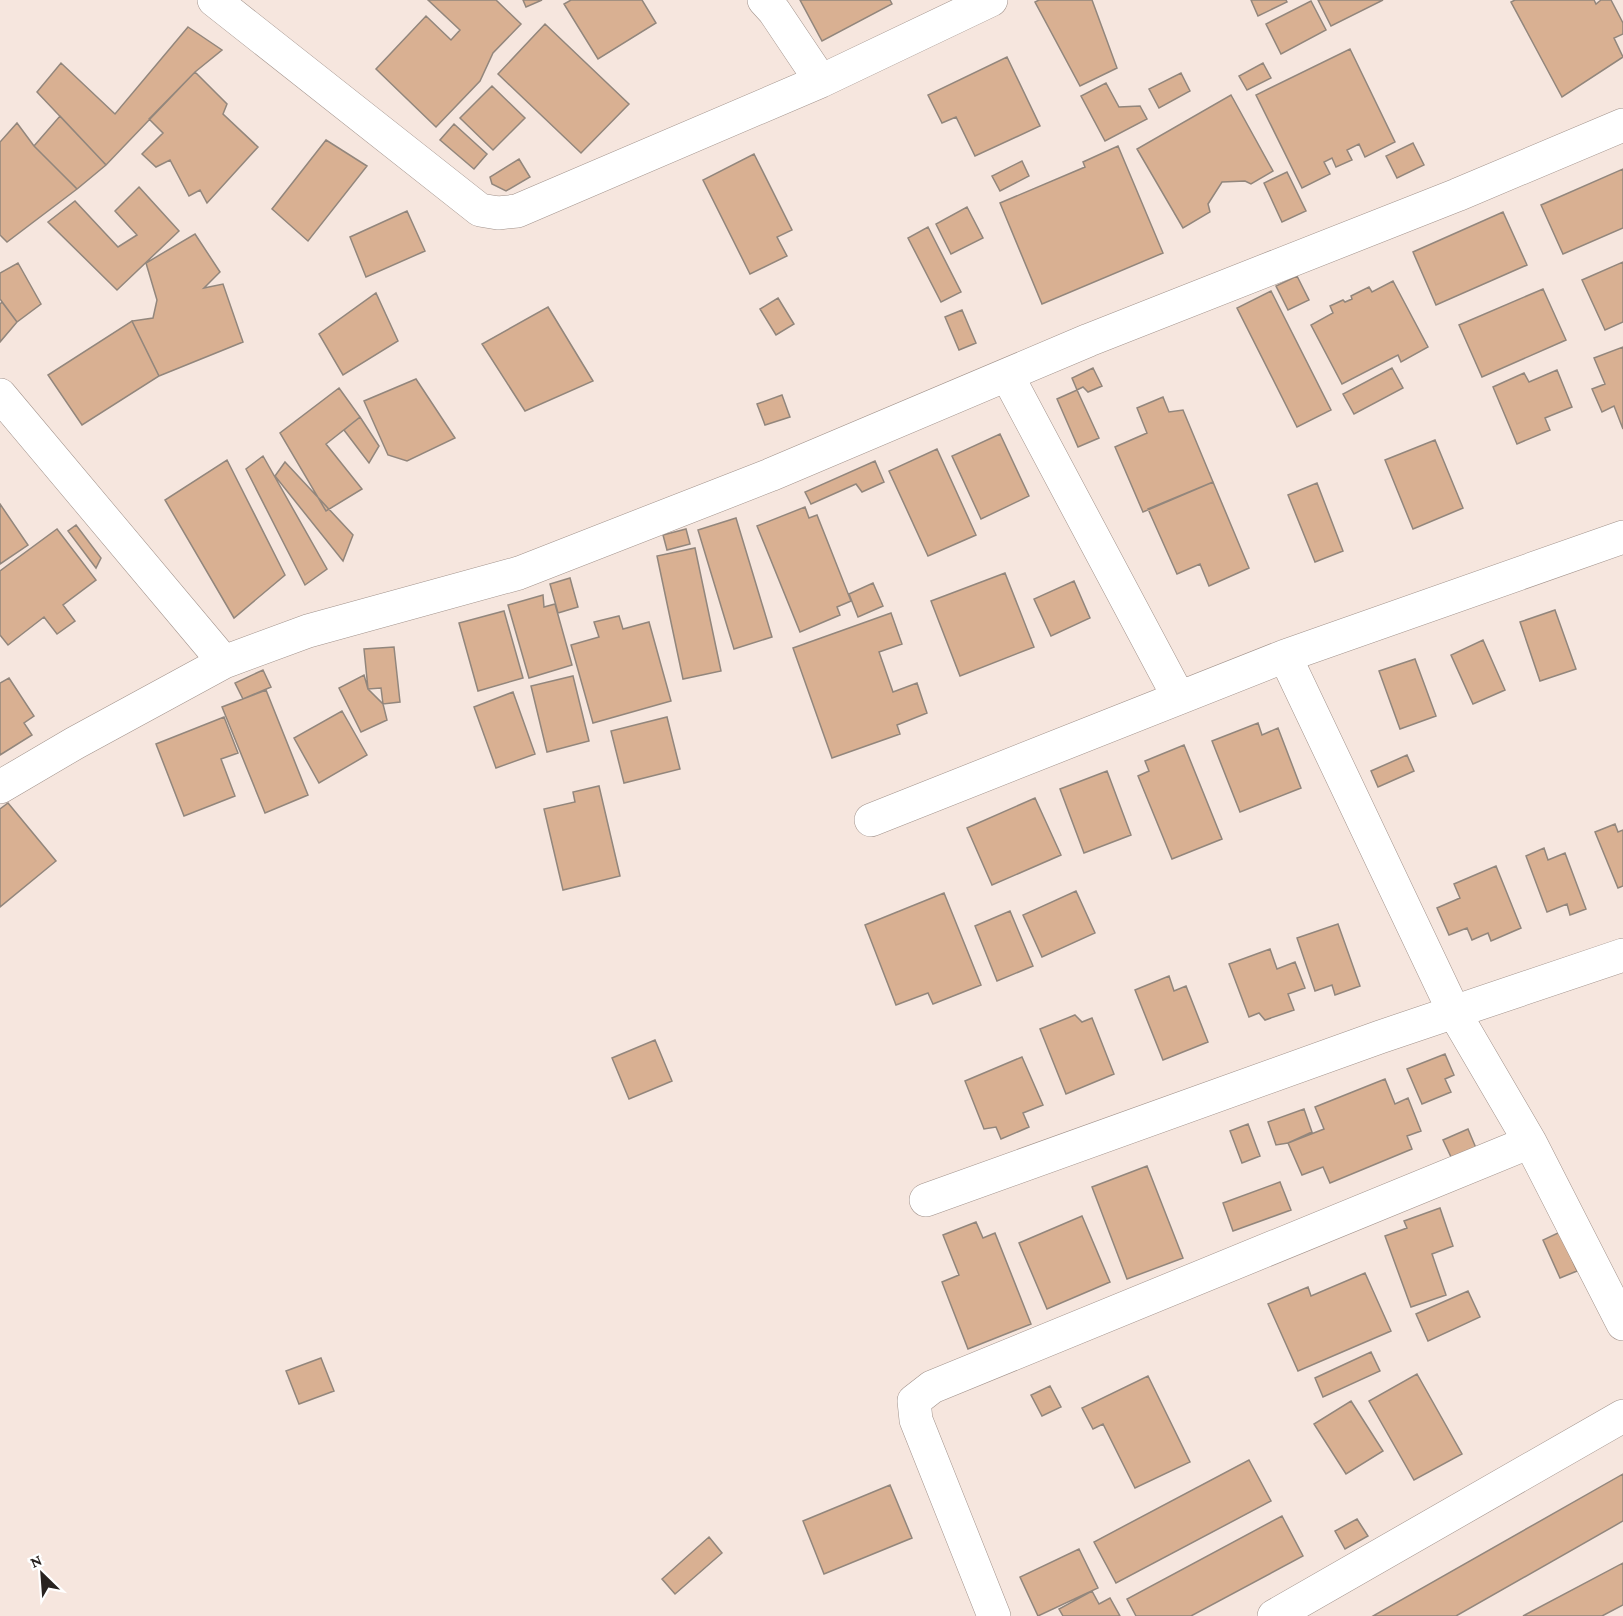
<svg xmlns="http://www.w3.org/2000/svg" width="1623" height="1616" font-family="'Crimson Pro',serif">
<rect width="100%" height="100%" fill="#f6e6de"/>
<!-- building -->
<path fill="#d9b092" stroke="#92867c" stroke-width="1.5" d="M428 0H496L521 24 493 53 480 81 436 127 376 69 426 16 451 40 460 30Z
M523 0H542L526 7Z
M571 0H642L656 23 598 59 564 4Z
M800 0H890L892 4 822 41Z
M1039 0H1092L1117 68 1080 86 1035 2Z
M1251 0H1286L1287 2 1258 16Z
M1318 0H1383L1331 26Z
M1515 0H1594L1596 4 1601 0H1611L1623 23V34L1614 38 1623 57 1562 97 1511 2Z
M1311 1 1326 30 1281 54 1266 24Z
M545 24 629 104 581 153 498 74Z
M188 27 222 50 195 72 106 165 37 92 61 63 115 114Z
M1350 49 1395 142 1365 157 1359 144 1347 150 1352 160 1336 167 1332 158 1324 162 1330 174 1302 188 1256 95Z
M1007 57 1040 126 975 156 956 117 942 123 928 95Z
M1263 63 1271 78 1247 90 1239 76Z
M195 72 227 104 223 114 258 147 207 203 200 190 189 196 170 160 156 167 142 154 163 133 149 119Z
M1181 73 1190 91 1159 108 1149 89Z
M1106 83 1119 107 1140 106 1147 119 1105 141 1081 96Z
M492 86 525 118 493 150 460 118Z
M1231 95 1273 171 1251 184 1245 181 1222 182 1208 204 1210 212 1183 228 1137 149Z
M60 116 106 165 77 189 34 146Z
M17 123 34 146 77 189 7 242 0 235V142Z
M454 124 487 154 474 169 440 140Z
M326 140 367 166 308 241 272 209Z
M1413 143 1424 165 1397 178 1386 156Z
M1118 146 1163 253 1042 304 1000 203 1085 167 1083 162Z
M754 154 792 230 777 237 787 256 750 274 703 180Z
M519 159 530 177 506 191 492 184 490 177Z
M1022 161 1029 176 1000 191 992 176Z
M1623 169V228L1563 254 1541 205Z
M1287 172 1306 211 1282 222 1264 183Z
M139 187 179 231 117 290 48 222 75 201 118 247 137 235 115 211Z
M967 207 983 238 951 254 936 224Z
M407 211 425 251 366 277 350 237Z
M1503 212 1527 265 1436 305 1413 252Z
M928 227 961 292 941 302 908 238Z
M195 234 220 272 204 288 223 284 243 342 159 376 132 321 153 318 157 300 146 263Z
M1623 262V322L1605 330 1582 280Z
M18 263 41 304 17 322 0 299V273Z
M1297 276 1309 300 1288 310 1276 286Z
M1393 281 1428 347 1401 362 1398 355 1342 384 1311 325 1333 313 1330 306 1343 300 1345 302 1352 299 1351 296 1369 287 1372 292Z
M1543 289 1566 340 1482 377 1459 325Z
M1271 291 1331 410 1297 427 1237 308Z
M376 293 398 341 343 375 319 334Z
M778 298 794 324 776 335 760 309Z
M2 302 17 322 0 342V304Z
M548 307 593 381 525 411 482 344Z
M962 310 976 343 959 350 945 317Z
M132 321 159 376 82 425 48 375Z
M1623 347V429L1614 406 1602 412 1592 389 1605 384 1594 358Z
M1093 368 1102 386 1088 392 1083 387 1077 390 1072 378Z
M1392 368 1403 388 1354 414 1343 394Z
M1557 370 1572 407 1545 418 1550 430 1517 444 1493 387 1524 373 1529 382Z
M416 379 455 438 407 461 388 455 364 401Z
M339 388 360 417 326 444 362 489 326 511 280 433Z
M1077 390 1099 438 1078 447 1057 399Z
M782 395 790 417 765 425 757 404Z
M1163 397 1169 412 1183 410 1213 482 1143 512 1115 447 1147 433 1137 408Z
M360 417 379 446 369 463 344 430Z
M1000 434 1029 496 981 519 952 456Z
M1435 440 1463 508 1413 529 1385 460Z
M937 449 976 535 928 556 889 471Z
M263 456 327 569 305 585 246 469Z
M227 460 285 575 234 618 165 500Z
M875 461 884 482 862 492 856 484 811 504 805 492Z
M285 462 353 535 343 561 275 476Z
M1213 482 1249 568 1209 586 1200 564 1177 574 1148 509Z
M1317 483 1343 551 1315 562 1288 495Z
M0 504 28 545 0 564Z
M805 507 809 518 817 515 851 601 837 607 840 615 800 632 757 526Z
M736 518 772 637 734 649 698 530Z
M76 525 101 558 96 568 68 531Z
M57 529 96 580 63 605 75 621 57 634 44 617 8 645 0 635V571Z
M686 529 690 544 667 550 663 535Z
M695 548 721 671 683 679 657 556Z
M1005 573 1034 647 960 676 931 601Z
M570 578 578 607 558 613 550 584Z
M1074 581 1090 618 1051 636 1034 599Z
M873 583 883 606 858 617 849 594Z
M543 595 544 607 555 604 572 665 529 678 508 605Z
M1555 610 1576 669 1540 681 1520 622Z
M504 611 523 678 478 691 459 623Z
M891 613 902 644 879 652 893 692 917 683 927 713 897 725 900 734 832 758 793 648Z
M619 616 623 629 649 622 671 701 593 723 571 645 599 637 594 622Z
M1483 640 1505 690 1473 704 1451 655Z
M394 647 400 702 383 704 381 688 368 689 364 649Z
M1415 659 1436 716 1400 729 1379 671Z
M263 670 271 687 243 699 235 683Z
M364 675 368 689 383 704 387 720 361 732 339 688Z
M573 676 589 741 547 752 531 686Z
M9 678 34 716 24 723 32 735 0 755V683Z
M266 690 308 795 265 813 222 707Z
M513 692 535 754 496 768 474 707Z
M342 711 367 755 319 783 294 738Z
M224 717 238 753 221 759 235 796 184 816 156 744Z
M667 717 680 769 624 783 611 731Z
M1258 723 1262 735 1278 728 1301 788 1240 812 1212 741Z
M1184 745 1222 839 1172 859 1138 776 1149 771 1145 761Z
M1407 755 1414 771 1378 787 1371 771Z
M1107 771 1131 835 1084 853 1060 789Z
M599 786 620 876 563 890 544 809 575 802 573 792Z
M1035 798 1061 855 992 885 967 828Z
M8 803 56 861 0 907V809Z
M1615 824 1618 832 1623 830V886L1618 888 1595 832Z
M1544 848 1548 860 1565 853 1586 909 1570 915 1567 904 1547 912 1526 856Z
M1496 866 1521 928 1491 941 1488 933 1472 940 1467 928 1449 935 1437 908 1460 898 1454 884Z
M1076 891 1095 933 1042 957 1023 915Z
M944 893 981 985 933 1004 928 993 896 1005 865 925Z
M1010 911 1033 966 997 981 975 926Z
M1338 924 1360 986 1335 995 1332 985 1315 991 1297 938Z
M1270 949 1277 969 1295 962 1305 988 1288 994 1294 1010 1265 1020 1259 1013 1249 1017 1229 964Z
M1169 976 1174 991 1186 986 1208 1042 1163 1060 1135 990Z
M1075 1015 1082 1022 1092 1018 1114 1074 1066 1094 1040 1029Z
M655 1040 672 1081 629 1099 612 1058Z
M1445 1054 1454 1075 1445 1079 1451 1092 1422 1104 1407 1069Z
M1022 1057 1043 1105 1023 1113 1029 1127 1001 1139 996 1127 984 1129 965 1081Z
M1385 1079 1395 1104 1408 1098 1421 1131 1407 1136 1412 1149 1330 1183 1323 1167 1302 1175 1288 1143 1324 1129 1315 1107Z
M1304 1109 1312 1132 1288 1143 1276 1145 1268 1122Z
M1248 1124 1260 1156 1242 1163 1230 1131Z
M1468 1129 1476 1148 1452 1159 1443 1140Z
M1147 1166 1183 1258 1127 1279 1092 1187Z
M1280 1182 1291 1210 1233 1231 1223 1203Z
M1440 1208 1453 1246 1432 1254 1446 1295 1411 1307 1385 1236 1407 1228 1404 1221Z
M1082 1216 1110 1282 1047 1309 1019 1243Z
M976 1222 983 1238 995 1233 1031 1324 968 1349 942 1282 959 1275 943 1235Z
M1560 1232 1577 1271 1560 1278 1543 1240Z
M1365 1273 1391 1331 1298 1371 1268 1304 1308 1287 1311 1296Z
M1468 1291 1480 1317 1428 1341 1416 1314Z
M1371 1352 1380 1371 1323 1397 1315 1378Z
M321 1358 334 1391 299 1404 286 1371Z
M1417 1374 1462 1454 1414 1480 1369 1401Z
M1148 1376 1190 1462 1135 1488 1103 1424 1093 1429 1082 1408Z
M1050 1386 1061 1407 1042 1416 1031 1395Z
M1351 1401 1383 1451 1346 1474 1314 1424Z
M1249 1460 1271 1501 1116 1583 1094 1542Z
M1623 1474V1521L1456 1616H1373Z
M890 1485 912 1538 824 1574 803 1521Z
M1282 1516 1303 1556 1191 1616H1136L1127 1599Z
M1357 1519 1368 1536 1345 1549 1335 1531Z
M709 1537 722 1553 675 1594 662 1579Z
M1079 1549 1098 1588 1038 1616 1020 1577Z
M1623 1563V1605L1602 1616H1523Z
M1092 1591 1099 1604 1110 1598 1120 1616H1063L1059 1609Z"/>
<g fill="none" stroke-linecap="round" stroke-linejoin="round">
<defs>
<path id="street" d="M214 0 480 210 498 213 517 211 821 81 991 0
M764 0 774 11 821 81
M1007 375 1179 698
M0 395 224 662
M1285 656 1454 1012 1530 1142 1623 1324
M0 787 75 743 224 662 308 631 519 573 770 475 1089 340 1457 195 1623 125
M871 820 1285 656 1623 537
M926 1200 1380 1037 1623 955
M994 1616 916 1420 914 1401 932 1387 1530 1142
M1274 1616 1623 1416"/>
</defs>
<!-- street casing -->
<use href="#street" stroke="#a1928b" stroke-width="34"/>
<!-- street -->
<use href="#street" stroke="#fff" stroke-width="33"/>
</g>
<!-- north arrow -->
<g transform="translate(42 1574) rotate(335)" stroke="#ffffff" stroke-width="4.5" paint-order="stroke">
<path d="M0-4.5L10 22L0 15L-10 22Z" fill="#28221f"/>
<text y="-9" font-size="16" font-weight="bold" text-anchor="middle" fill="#28221f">N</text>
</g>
</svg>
